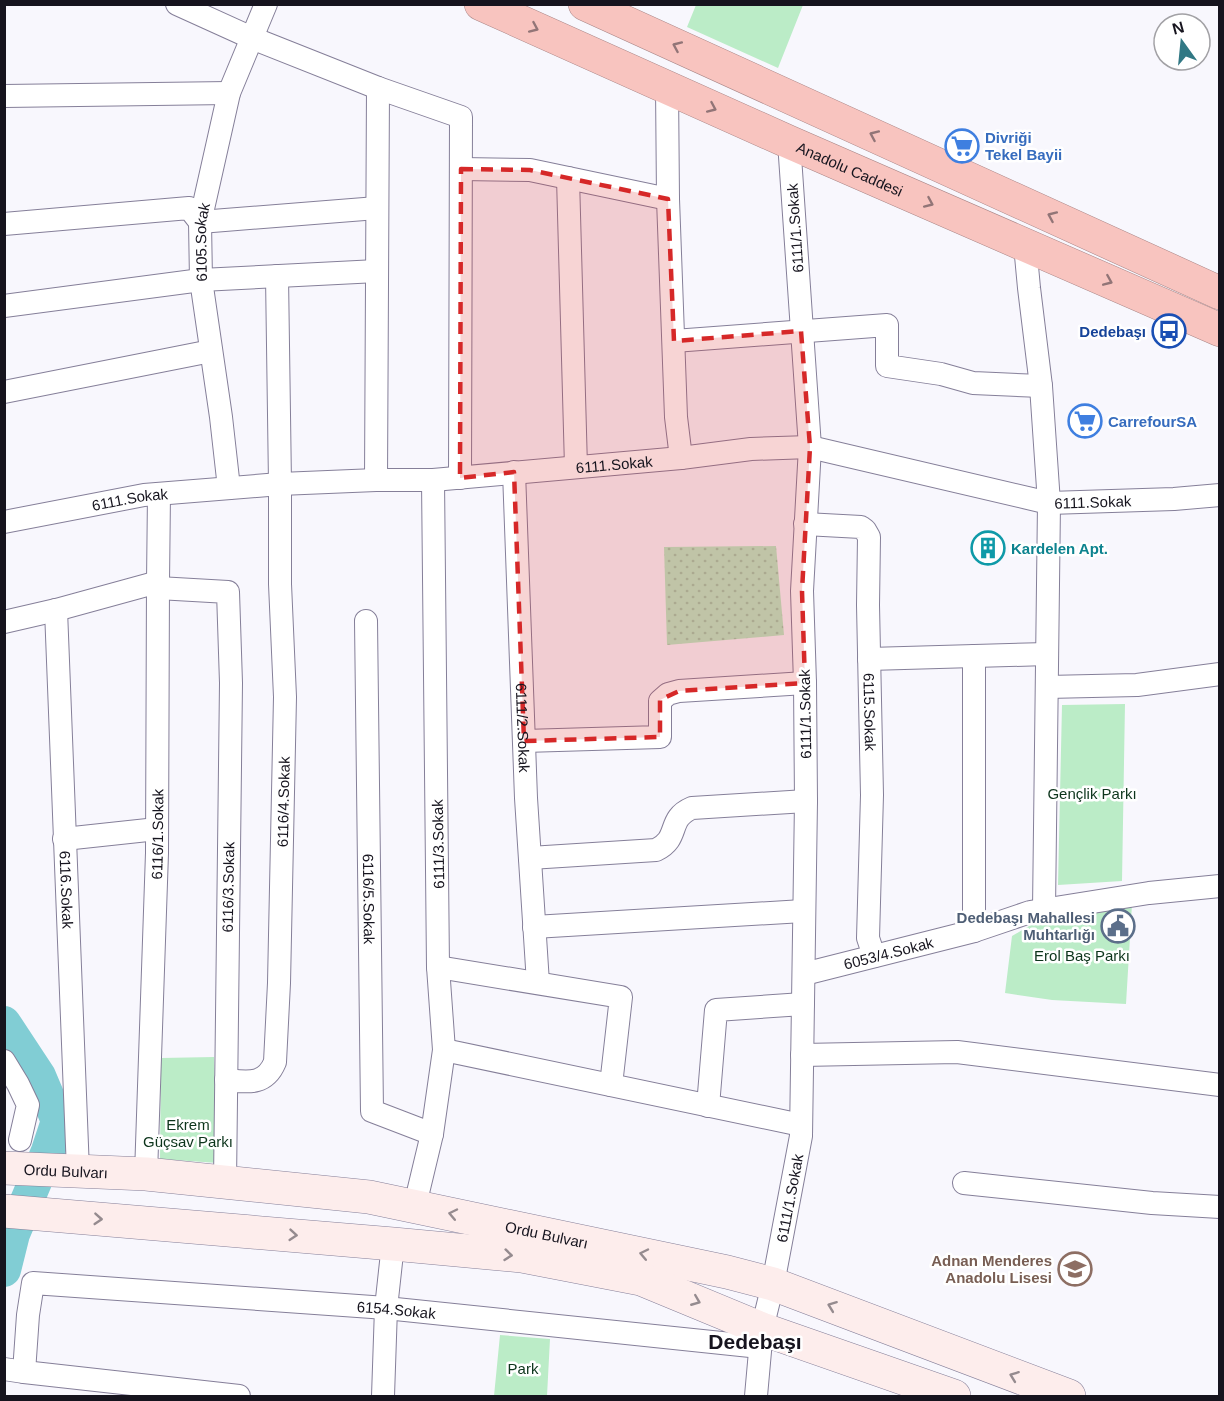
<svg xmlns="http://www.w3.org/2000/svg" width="1224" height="1401" font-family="Helvetica,sans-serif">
<defs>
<pattern id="grass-dots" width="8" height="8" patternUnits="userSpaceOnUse" patternTransform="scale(1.5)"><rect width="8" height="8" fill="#bbecc7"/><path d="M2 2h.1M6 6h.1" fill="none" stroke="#a0caaa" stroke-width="1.8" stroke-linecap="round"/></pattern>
</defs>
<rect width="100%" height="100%" fill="#f8f7fd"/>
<!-- grass -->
<path fill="url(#grass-dots)" d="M776 546 784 635 667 645 664 547Z"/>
<!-- park -->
<path fill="#bbecc7" d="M696 5V4L803 5 778 68 687 27Z
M1125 704 1122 881 1058 885 1062 705Z
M1132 904 1126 1004 1052 1000 1005 993 1012 936 1041 919Z
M214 1057 218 1163 160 1159 161 1058Z
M500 1335 550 1339 547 1396H494Z"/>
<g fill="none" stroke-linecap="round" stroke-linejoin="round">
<!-- river -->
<path stroke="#81cdd4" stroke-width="34" d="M4 1023 39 1076 58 1121 48 1151 13 1234 4 1270"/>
<defs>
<g id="street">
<path d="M177 4 252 38 378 88 461 117 460 478"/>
<path d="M667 87 668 199 676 417 681 458"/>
<path d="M4 96 229 93"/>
<path d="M461 169 530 170 668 199"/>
<path d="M568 178 576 467"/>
<path d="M4 224 189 208 200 222 377 208"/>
<path d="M1025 245 1029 288 1041 386 1049 503 1044 910"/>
<path d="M4 306 201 280 377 271"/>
<path d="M674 341 887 325V366L941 374 973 383 1041 386"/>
<path d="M4 392 211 351"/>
<path id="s1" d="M514 472 526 798 538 983"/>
<path d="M376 480 378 88"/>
<path id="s2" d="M229 488 221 417 201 280 200 222 229 93 266 4"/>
<path id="s3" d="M4 522 144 495 280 484 376 480H433L681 458 751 449 810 447 1049 503 1174 499 1220 495"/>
<path id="s4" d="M805 524 861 527 865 530 869 537 868 605 872 795 868 938 874 956"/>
<path d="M158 588 228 592 231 683 225 1182"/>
<path id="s5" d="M56 610 78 1171"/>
<path id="s6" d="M366 621 372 1111 432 1134"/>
<path d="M4 622 56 610 158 582"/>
<path d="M869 659 1047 654"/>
<path d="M1047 687 1137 685 1220 674"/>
<path d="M524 741 660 737V701L668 694 679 691 805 683"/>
<path d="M64 839 157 829"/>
<path d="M530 858 656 850C681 838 666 819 692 808L806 801"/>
<path d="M534 927 803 911"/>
<path d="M974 931V656"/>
<path d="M438 967 621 997 611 1085"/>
<path id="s7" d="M804 974 974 931 1030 912 1149 893 1220 886"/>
<path d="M444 1050 801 1125"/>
<path d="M802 1055 957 1052 1220 1085"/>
<path d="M4 1061 18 1084 28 1105 20 1140"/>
<path id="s8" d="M226 1080C247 1082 265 1086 275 1062L279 983 285 697 280 584V484L277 276"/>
<path d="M708 1106 716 1010 803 1004"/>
<path id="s9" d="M146 1174 157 853 158 582 159 494"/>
<path d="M964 1183 1152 1203 1220 1207"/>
<path d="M415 1205 432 1134 444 1050 438 967 433 480"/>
<path id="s10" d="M4 1369 24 1372 28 1315 33 1283 386 1308 760 1347"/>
<path d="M24 1372 239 1396"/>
<path d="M383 1396 386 1308 393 1244"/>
<path id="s11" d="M756 1396 762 1329 773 1284 801 1136 806 801 805 683 802 591 810 447 789 142"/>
</g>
<g id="secondary">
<path id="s12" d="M4 1168 146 1174 369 1197 727 1272 773 1284 1069 1396"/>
<path d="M4 1211 393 1244 522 1256 641 1279 762 1329 954 1396"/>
</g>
<g id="highway">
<path id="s13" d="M481 4 789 142 1220 330"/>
<path d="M585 4 1220 293"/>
</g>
</defs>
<!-- street casing -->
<use href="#street" stroke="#857f99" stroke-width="24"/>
<!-- secondary casing -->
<use href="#secondary" stroke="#857f99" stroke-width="34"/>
<!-- highway casing -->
<use href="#highway" stroke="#a98687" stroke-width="34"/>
<!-- street -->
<use href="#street" stroke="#fff" stroke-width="22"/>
<!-- secondary -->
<use href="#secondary" stroke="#fdedec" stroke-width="33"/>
<!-- highway -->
<use href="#highway" stroke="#f8c4bf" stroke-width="33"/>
</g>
<!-- one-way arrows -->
<defs><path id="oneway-chevron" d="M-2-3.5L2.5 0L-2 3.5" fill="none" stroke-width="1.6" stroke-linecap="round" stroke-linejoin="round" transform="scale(1.5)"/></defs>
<g stroke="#927577">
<use href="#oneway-chevron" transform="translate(534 28) rotate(24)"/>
<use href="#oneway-chevron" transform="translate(677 46) rotate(-156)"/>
<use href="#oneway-chevron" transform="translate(712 108) rotate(24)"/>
<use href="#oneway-chevron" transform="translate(874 135) rotate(-156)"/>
<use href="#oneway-chevron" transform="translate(929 203) rotate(24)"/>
<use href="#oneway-chevron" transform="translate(1052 216) rotate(-156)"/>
<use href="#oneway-chevron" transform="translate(1108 281) rotate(23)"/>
</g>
<g stroke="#958b8f">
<use href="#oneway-chevron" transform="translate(453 1214) rotate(-168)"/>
<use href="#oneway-chevron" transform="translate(98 1219) rotate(4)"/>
<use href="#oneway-chevron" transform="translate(293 1235) rotate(5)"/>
<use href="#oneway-chevron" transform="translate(644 1254) rotate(-168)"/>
<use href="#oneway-chevron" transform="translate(508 1255) rotate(6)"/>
<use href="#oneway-chevron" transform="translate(696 1301) rotate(22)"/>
<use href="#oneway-chevron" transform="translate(832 1306) rotate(-159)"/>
<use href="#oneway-chevron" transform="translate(1014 1376) rotate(-159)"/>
</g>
<!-- marked area -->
<path fill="#d62828" fill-opacity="0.2" stroke="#d62828" stroke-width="4.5" stroke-dasharray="12 8" stroke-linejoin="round" d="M461 169 530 170 668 199 674 341 801 331 810 447 802 591 805 683 679 691 660 700V737L524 741 514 472 460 478Z"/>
<!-- icons -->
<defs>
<symbol id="supermarket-ring" viewBox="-11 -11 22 22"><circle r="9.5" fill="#fff" stroke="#3f7fe0" stroke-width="1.5"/><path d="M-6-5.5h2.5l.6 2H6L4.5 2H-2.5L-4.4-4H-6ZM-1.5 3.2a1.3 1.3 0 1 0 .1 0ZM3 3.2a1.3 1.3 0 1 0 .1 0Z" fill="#3f7fe0"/></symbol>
<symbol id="bus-ring" viewBox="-11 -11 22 22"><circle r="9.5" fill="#fff" stroke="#1a4fb4" stroke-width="1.5"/><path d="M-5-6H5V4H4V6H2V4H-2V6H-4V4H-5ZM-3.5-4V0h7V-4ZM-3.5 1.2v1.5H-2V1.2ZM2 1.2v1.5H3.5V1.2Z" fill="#1a4fb4"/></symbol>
<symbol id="building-ring" viewBox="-11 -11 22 22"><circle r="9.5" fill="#fff" stroke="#0f9aa8" stroke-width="1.5"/><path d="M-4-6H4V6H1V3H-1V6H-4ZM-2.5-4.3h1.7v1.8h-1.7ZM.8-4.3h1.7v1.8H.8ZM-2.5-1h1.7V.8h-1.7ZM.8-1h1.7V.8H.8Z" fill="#0f9aa8"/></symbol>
<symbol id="civic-ring" viewBox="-11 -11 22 22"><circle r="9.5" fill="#fff" stroke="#5c6f8a" stroke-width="1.5"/><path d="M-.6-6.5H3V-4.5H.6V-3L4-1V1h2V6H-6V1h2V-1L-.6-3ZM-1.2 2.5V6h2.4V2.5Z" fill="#5c6f8a"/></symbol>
<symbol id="school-ring" viewBox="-11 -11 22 22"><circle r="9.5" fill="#fff" stroke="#8d6e63" stroke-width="1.5"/><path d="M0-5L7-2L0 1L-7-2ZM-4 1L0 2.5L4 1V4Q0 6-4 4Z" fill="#8d6e63"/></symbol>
</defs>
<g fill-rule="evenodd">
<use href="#supermarket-ring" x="943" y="127" width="38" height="38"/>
<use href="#bus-ring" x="1150" y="312" width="38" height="38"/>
<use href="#supermarket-ring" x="1066" y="402" width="38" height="38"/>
<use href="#building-ring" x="969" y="529" width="38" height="38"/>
<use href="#civic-ring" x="1099" y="907" width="38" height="38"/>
<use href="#school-ring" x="1056" y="1250" width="38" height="38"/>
</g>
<g text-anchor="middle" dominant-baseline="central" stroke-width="5" stroke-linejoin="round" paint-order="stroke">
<!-- shop labels -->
<g font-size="15" font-weight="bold" fill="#366cbe" stroke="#fff" text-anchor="start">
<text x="985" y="137">Divriği<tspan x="985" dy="17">Tekel Bayii</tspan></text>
<text x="1108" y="421">CarrefourSA</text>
</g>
<!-- street labels -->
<g font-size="15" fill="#16141e" stroke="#fff">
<text stroke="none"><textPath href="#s13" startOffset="404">Anadolu Caddesi</textPath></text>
<text transform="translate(795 228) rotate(-94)">6111/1.Sokak</text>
<text stroke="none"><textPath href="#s2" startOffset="248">6105.Sokak</textPath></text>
<text stroke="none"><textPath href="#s3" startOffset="614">6111.Sokak</textPath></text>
<text stroke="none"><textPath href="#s3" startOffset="128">6111.Sokak</textPath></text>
<text stroke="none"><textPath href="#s3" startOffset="1100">6111.Sokak</textPath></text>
<text stroke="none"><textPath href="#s4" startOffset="244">6115.Sokak</textPath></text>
<text transform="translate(805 714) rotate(-91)">6111/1.Sokak</text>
<text stroke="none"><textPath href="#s1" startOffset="256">6111/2.Sokak</textPath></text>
<text stroke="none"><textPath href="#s8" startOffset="318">6116/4.Sokak</textPath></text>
<text stroke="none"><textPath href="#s9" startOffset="340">6116/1.Sokak</textPath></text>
<text transform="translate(438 844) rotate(-91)">6111/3.Sokak</text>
<text transform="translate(228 887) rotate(-89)">6116/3.Sokak</text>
<text stroke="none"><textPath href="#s5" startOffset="280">6116.Sokak</textPath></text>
<text stroke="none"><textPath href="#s6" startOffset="278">6116/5.Sokak</textPath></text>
<text stroke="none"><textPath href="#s7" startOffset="87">6053/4.Sokak</textPath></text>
<text stroke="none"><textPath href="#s12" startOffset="62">Ordu Bulvarı</textPath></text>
<text stroke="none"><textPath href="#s11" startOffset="201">6111/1.Sokak</textPath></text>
<text stroke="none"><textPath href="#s12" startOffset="548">Ordu Bulvarı</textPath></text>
<text stroke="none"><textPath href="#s10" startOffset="474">6154.Sokak</textPath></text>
</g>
<!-- transit labels -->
<g font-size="15" font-weight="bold" fill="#164399" stroke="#fff" text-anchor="end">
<text x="1146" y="331">Dedebaşı</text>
</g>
<!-- culture labels -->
<g font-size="15" font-weight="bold" fill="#0d838f" stroke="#fff" text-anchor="start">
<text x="1011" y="548">Kardelen Apt.</text>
</g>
<!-- park labels -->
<g font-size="15" fill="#0c341b" stroke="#fff">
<text x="1092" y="793">Gençlik Parkı</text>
<text x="1082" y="955">Erol Baş Parkı</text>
<text x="188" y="1124">Ekrem<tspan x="188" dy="17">Güçsav Parkı</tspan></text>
<text x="523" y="1368">Park</text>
</g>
<!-- service labels -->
<g font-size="15" font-weight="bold" fill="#4e5e75" stroke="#fff" text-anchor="end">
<text x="1095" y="917">Dedebaşı Mahallesi<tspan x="1095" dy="17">Muhtarlığı</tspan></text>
</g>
<!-- education labels -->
<g font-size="15" font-weight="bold" fill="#785e54" stroke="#fff" text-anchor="end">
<text x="1052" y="1260">Adnan Menderes<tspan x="1052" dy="17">Anadolu Lisesi</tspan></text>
</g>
<!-- district labels -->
<g font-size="21" font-weight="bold" fill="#16141e" stroke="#fff">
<text x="755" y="1341">Dedebaşı</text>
</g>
</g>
<!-- border -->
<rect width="1224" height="1401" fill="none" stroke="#16141e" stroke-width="12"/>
<!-- north arrow -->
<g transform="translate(1182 42) rotate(345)"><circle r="28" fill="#ffffff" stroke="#a2a1a5" stroke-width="1.5"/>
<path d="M0-4.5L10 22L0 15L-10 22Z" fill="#317884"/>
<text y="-9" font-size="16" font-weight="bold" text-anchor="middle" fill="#16141e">N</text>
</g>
</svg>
